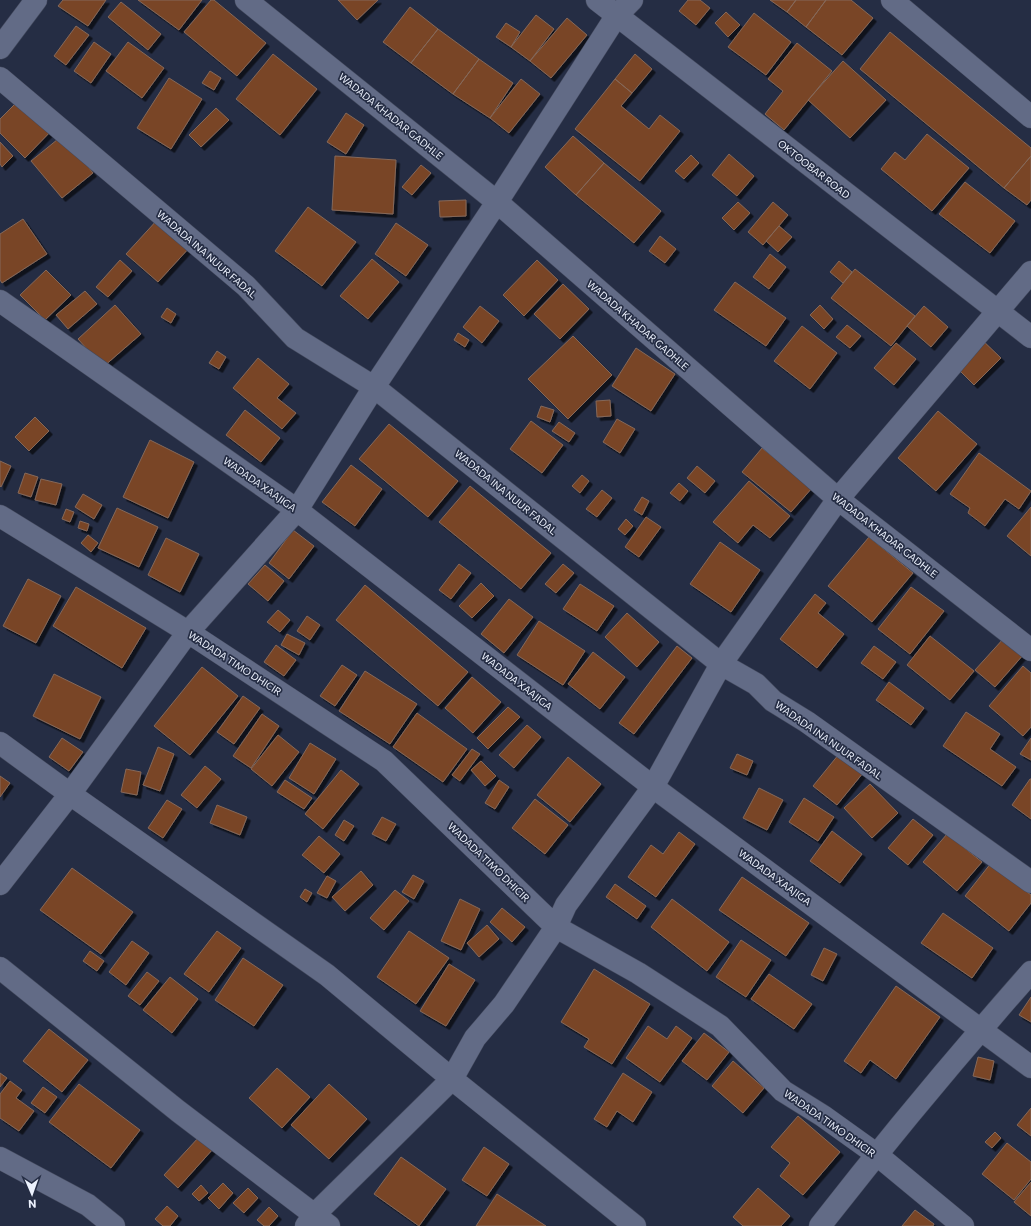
<svg xmlns="http://www.w3.org/2000/svg" width="1031" height="1226" font-family="Commissioner,sans-serif">
<defs>
<filter id="shadow"><feDropShadow dx="3.5" dy="3.5" stdDeviation="0" flood-color="#0009"/></filter>
</defs>
<rect width="100%" height="100%" fill="#252d44"/>
<!-- building -->
<path fill="#794526" stroke="#856859" filter="url(#shadow)" d="M63 0H106L88 26 58 6Z
M138 0H202L179 30Z
M211 0H214L266 43 237 76 184 32Z
M338 0H378L357 20Z
M688 0H700L710 8 696 25 679 11Z
M770 0H796L787 12Z
M796 0H826L806 27 787 12Z
M826 0H851L873 18 842 55 806 27Z
M121 2 161 34 148 50 108 17Z
M410 7 438 29 411 63 383 42Z
M726 12 740 25 728 37 715 23Z
M754 13 791 42 766 75 728 47Z
M536 15 554 29 530 61 511 47Z
M567 18 587 35 551 78 530 61Z
M506 23 520 32 511 47 496 37Z
M76 26 89 35 66 65 54 56Z
M438 29 479 59 453 94 411 63Z
M890 32 1031 148V156L1004 188 860 69Z
M94 42 111 54 91 83 74 71Z
M128 42 164 68 142 98 106 71Z
M797 43 832 71 784 130 765 114 783 91 768 79Z
M273 54 317 89 280 135 236 99Z
M635 54 652 69 632 93 615 79Z
M479 59 513 83 490 118 453 94Z
M843 61 886 100 850 138 808 100Z
M210 71 221 78 214 90 202 83Z
M169 78 202 99 171 149 137 128Z
M521 79 540 94 509 133 490 118Z
M615 79 632 93 621 106 649 129 660 115 680 131 640 181 575 129Z
M21 98 53 129 25 158 0 133V119Z
M216 108 229 120 201 147 189 135Z
M346 113 364 125 346 154 327 142Z
M927 134 969 168 932 211 881 169 895 152 905 160Z
M63 135 93 173 62 198 31 161Z
M573 136 604 163 576 195 545 167Z
M0 142 13 156 2 167 0 164Z
M729 154 754 176 737 196 712 175Z
M691 155 699 163 684 179 675 171Z
M335 156 396 160 393 214 332 210Z
M1031 156V200L1027 205 1004 188Z
M604 163 661 211 634 243 576 195Z
M421 165 431 173 412 195 402 187Z
M965 182 1015 221 990 253 939 214Z
M466 200V216L440 217 439 201Z
M738 202 750 213 734 230 722 218Z
M773 202 788 215 763 245 748 232Z
M308 207 356 242 322 286 275 251Z
M23 219 47 254 2 283 0 280V234Z
M158 219 190 247 158 282 126 254Z
M396 223 428 245 406 276 375 254Z
M779 226 792 237 778 252 766 241Z
M660 236 676 249 665 263 649 251Z
M770 254 786 267 769 289 753 277Z
M372 259 399 282 368 319 340 296Z
M120 260 132 271 108 297 96 287Z
M537 260 558 280 524 316 503 295Z
M839 261 852 272 843 283 830 272Z
M855 269 915 316 891 346 831 298Z
M46 270 71 295 45 320 20 295Z
M735 282 786 318 766 346 714 310Z
M563 284 589 309 560 339 534 314Z
M85 291 97 304 68 329 56 315Z
M115 305 141 334 103 367 78 339Z
M820 305 833 319 824 329 810 315Z
M480 306 499 321 482 343 463 327Z
M924 306 948 327 931 347 907 326Z
M167 308 176 314 171 323 161 317Z
M847 325 861 336 850 348 836 337Z
M802 326 837 353 810 389 774 361Z
M458 333 469 340 465 347 454 340Z
M573 336 612 375 568 419 528 379Z
M979 337 1001 358 974 385 958 369Z
M896 343 916 359 894 385 874 368Z
M636 348 675 374 651 411 612 386Z
M217 351 226 357 219 369 209 363Z
M258 358 289 384 277 398 296 413 282 429 233 388Z
M610 400 611 416 597 417 596 401Z
M541 406 554 410 550 422 537 417Z
M245 410 280 438 261 462 226 435Z
M938 411 977 444 936 491 898 458Z
M35 417 49 431 29 451 15 437Z
M617 419 635 429 620 453 603 442Z
M531 421 563 445 542 473 510 449Z
M559 422 575 433 569 442 552 431Z
M389 424 458 481 428 517 359 459Z
M150 440 194 462 168 518 123 497Z
M762 448 812 488 791 512 742 472Z
M979 453 1031 491 1019 509 1005 499 985 526 968 513 970 508 950 494Z
M0 461 11 466 1 487 0 486Z
M351 465 382 489 355 526 322 502Z
M697 466 715 481 705 493 687 478Z
M25 473 38 477 31 497 18 493Z
M582 475 589 481 580 493 572 486Z
M41 479 62 484 56 505 35 500Z
M749 481 790 516 770 538 753 525 738 543 713 522Z
M679 483 688 491 680 501 670 493Z
M470 486 551 553 521 589 439 522Z
M602 490 612 498 597 517 586 509Z
M83 494 102 505 94 519 75 507Z
M642 497 649 501 642 515 634 510Z
M1031 507V556L1007 536Z
M117 508 158 527 139 567 98 548Z
M66 509 74 512 70 522 62 519Z
M646 517 661 527 639 557 625 547Z
M626 519 633 526 625 535 618 529Z
M80 521 89 524 87 531 78 528Z
M293 530 314 546 289 579 269 563Z
M88 535 98 543 91 552 81 543Z
M869 537 913 573 872 622 828 586Z
M166 538 199 554 180 592 148 575Z
M720 542 760 570 731 612 690 584Z
M459 564 471 573 451 599 439 590Z
M563 564 574 573 556 593 545 584Z
M265 565 284 581 268 601 248 584Z
M28 579 61 596 36 643 3 626Z
M481 583 494 596 472 618 459 606Z
M580 584 614 606 597 631 563 609Z
M365 585 468 672 438 706 336 620Z
M76 587 146 628 122 668 53 626Z
M911 587 944 611 910 654 878 629Z
M815 594 826 603 818 613 844 634 817 668 780 639Z
M509 599 533 617 504 653 481 634Z
M278 610 290 620 280 632 267 622Z
M627 613 659 642 637 667 605 637Z
M307 616 320 625 310 640 297 631Z
M539 621 585 651 563 685 517 655Z
M287 634 305 643 299 655 281 645Z
M930 636 974 671 950 700 907 665Z
M1004 638 1024 654 995 687 975 670Z
M276 645 296 660 284 676 264 662Z
M677 646 692 658 634 734 619 723Z
M874 646 896 662 883 679 861 663Z
M593 652 625 677 600 709 568 684Z
M342 665 357 675 335 706 320 696Z
M1023 666 1031 673V727L1023 736 989 706Z
M202 667 238 696 190 755 154 726Z
M365 671 417 704 390 744 339 711Z
M54 674 101 697 80 739 33 716Z
M472 677 501 702 473 733 445 708Z
M889 682 924 708 911 725 876 700Z
M243 696 260 708 234 744 217 732Z
M508 707 520 717 488 749 477 738Z
M966 712 1000 734 990 749 1016 767 1002 786 943 746Z
M417 713 467 749 443 782 393 747Z
M262 714 279 726 251 768 233 756Z
M527 725 541 737 514 768 499 755Z
M278 735 299 752 272 786 251 769Z
M62 738 83 752 69 771 49 757Z
M1031 738V760L1020 754Z
M310 743 336 759 314 794 289 778Z
M158 747 174 754 160 791 143 785Z
M472 749 480 754 460 781 452 775Z
M737 754 753 761 747 775 730 768Z
M839 754 863 773 837 805 813 786Z
M568 757 601 784 570 822 537 795Z
M481 761 496 776 485 786 471 770Z
M205 766 221 779 197 808 181 795Z
M126 769 141 772 137 795 121 792Z
M341 770 359 784 323 829 305 814Z
M0 776 10 783 0 797Z
M1030 779H1031V819L1012 805Z
M285 780 312 798 304 809 277 792Z
M499 780 509 787 495 809 485 803Z
M870 784 898 813 872 838 844 808Z
M759 788 783 800 767 830 743 818Z
M804 798 834 817 818 841 789 822Z
M535 799 568 825 545 854 512 828Z
M167 800 182 809 163 838 148 828Z
M217 805 247 817 240 835 210 823Z
M382 817 396 824 386 841 372 834Z
M913 819 933 835 908 865 888 848Z
M344 820 354 826 344 841 335 835Z
M832 831 862 854 840 883 810 861Z
M679 832 695 844 656 897 628 877 651 845 663 854Z
M947 834 982 862 957 891 923 862Z
M319 836 340 854 324 873 302 855Z
M991 863 1031 895V903L1009 931 965 896Z
M72 868 133 912 101 954 40 910Z
M361 871 373 885 345 911 332 897Z
M413 875 424 881 414 899 402 892Z
M327 876 336 881 327 898 317 893Z
M742 877 809 923 786 956 719 910Z
M615 884 646 906 637 919 606 897Z
M305 889 312 893 307 902 300 897Z
M395 890 409 901 384 930 370 918Z
M460 899 480 909 461 950 441 941Z
M672 899 729 942 707 971 651 927Z
M502 908 525 927 512 942 490 922Z
M943 913 993 948 972 978 921 943Z
M487 925 499 939 479 957 467 943Z
M217 931 241 948 209 992 184 974Z
M409 931 449 958 416 1004 377 977Z
M741 940 771 960 746 997 716 977Z
M132 941 149 953 126 985 109 972Z
M824 948 837 954 823 981 811 975Z
M90 951 104 961 97 971 83 961Z
M243 958 283 985 254 1026 215 1000Z
M449 964 475 980 446 1026 420 1011Z
M594 969 650 1004 612 1064 584 1047 589 1039 561 1022Z
M147 972 159 981 140 1005 128 996Z
M769 974 812 1004 794 1029 751 999Z
M170 977 198 999 172 1033 143 1010Z
M896 986 940 1017 896 1079 870 1060 861 1073 844 1061Z
M1031 997V1022L1019 1015Z
M648 1026 667 1039 676 1026 692 1038 660 1082 626 1058Z
M49 1029 88 1060 62 1092 23 1061Z
M704 1033 729 1052 707 1080 682 1061Z
M978 1057 994 1061 990 1080 973 1076Z
M733 1061 764 1088 743 1113 712 1086Z
M277 1068 310 1097 282 1128 249 1098Z
M0 1073 7 1078 0 1087Z
M623 1073 652 1092 633 1122 617 1111 607 1127 594 1119Z
M10 1081 22 1090 16 1098 34 1111 19 1131 0 1118V1094Z
M79 1084 140 1130 111 1168 49 1122Z
M329 1084 367 1119 329 1159 291 1125Z
M43 1087 57 1097 45 1113 31 1103Z
M1031 1108V1136L1017 1125Z
M798 1116 840 1152 803 1195 780 1176 790 1163 771 1147Z
M995 1132 1001 1138 992 1148 985 1142Z
M199 1137 213 1149 178 1188 164 1175Z
M1007 1143 1031 1162V1179L1014 1200 982 1174Z
M484 1147 509 1164 487 1196 462 1180Z
M401 1157 446 1189 419 1226 374 1194Z
M1031 1182V1216L1014 1202Z
M223 1183 233 1193 219 1209 208 1198Z
M201 1185 208 1193 199 1201 192 1194Z
M248 1188 258 1198 244 1213 233 1203Z
M758 1188 790 1216 781 1226H743L733 1217Z
M497 1194 546 1226H476Z
M167 1206 178 1216 170 1226H163L155 1219Z
M269 1207 278 1216 269 1226H264L257 1220Z
M915 1210 934 1224 933 1226H902Z"/>
<g fill="none" stroke-linecap="round" stroke-linejoin="round">
<defs>
<path id="minor" d="M246 0 497 202 838 499 1031 650
M597 0 1031 337
M892 0 1031 117
M0 48 36 0
M0 78 246 286 295 338 374 387 721 664 756 684 773 701 807 722 1031 882
M0 301 297 510 653 787 1031 1067
M0 516 188 632 384 761 556 927 638 973 720 1026 783 1091 823 1116 876 1154 963 1226
M0 743 70 794 327 975 452 1079 635 1226
M0 884 70 794 188 632 297 510 374 387 497 202 617 15 632 0
M0 968 178 1111 329 1226
M0 1158 88 1205 114 1226
M306 1226 314 1215 452 1079 475 1038 504 1004 556 927 566 905 653 787 721 664 838 499 1031 272
M820 1226C888 1139 958 1055 1031 972"/>
</defs>
<!-- minor casing -->
<use href="#minor" stroke="#43495d" stroke-width="23"/>
<!-- minor -->
<use href="#minor" stroke="#626b86" stroke-width="22"/>
</g>
<g text-anchor="middle" dominant-baseline="central" stroke-width="3.5" stroke-linejoin="round" paint-order="stroke">
<!-- street labels -->
<g font-size="10" fill="#ecf1fd" stroke="#252d44">
<text transform="translate(391 116) rotate(39)">WADADA KHADAR GADHLE</text>
<text transform="translate(814 169) rotate(38)">OKTOOBAR ROAD</text>
<text transform="translate(207 254) rotate(41)">WADADA INA NUUR FADAL</text>
<text transform="translate(638 325) rotate(41)">WADADA KHADAR GADHLE</text>
<text transform="translate(260 484) rotate(35)">WADADA XAAJIGA</text>
<text transform="translate(506 492) rotate(39)">WADADA INA NUUR FADAL</text>
<text transform="translate(885 535) rotate(38)">WADADA KHADAR GADHLE</text>
<text transform="translate(235 663) rotate(33)">WADADA TIMO DHICIR</text>
<text transform="translate(517 681) rotate(38)">WADADA XAAJIGA</text>
<text transform="translate(829 740) rotate(35)">WADADA INA NUUR FADAL</text>
<text transform="translate(489 862) rotate(44)">WADADA TIMO DHICIR</text>
<text transform="translate(775 877) rotate(36)">WADADA XAAJIGA</text>
<text transform="translate(830 1123) rotate(35)">WADADA TIMO DHICIR</text>
</g>
</g>
<!-- north arrow -->
<g transform="translate(32 1194) rotate(178)" stroke="#252d44" stroke-width="3" paint-order="stroke">
<path d="M0-3L7 15L0 10L-7 15Z" fill="#ecf1fd"/>
<text y="-6" font-size="11" font-weight="bold" text-anchor="middle" fill="#ecf1fd">N</text>
</g>
</svg>
